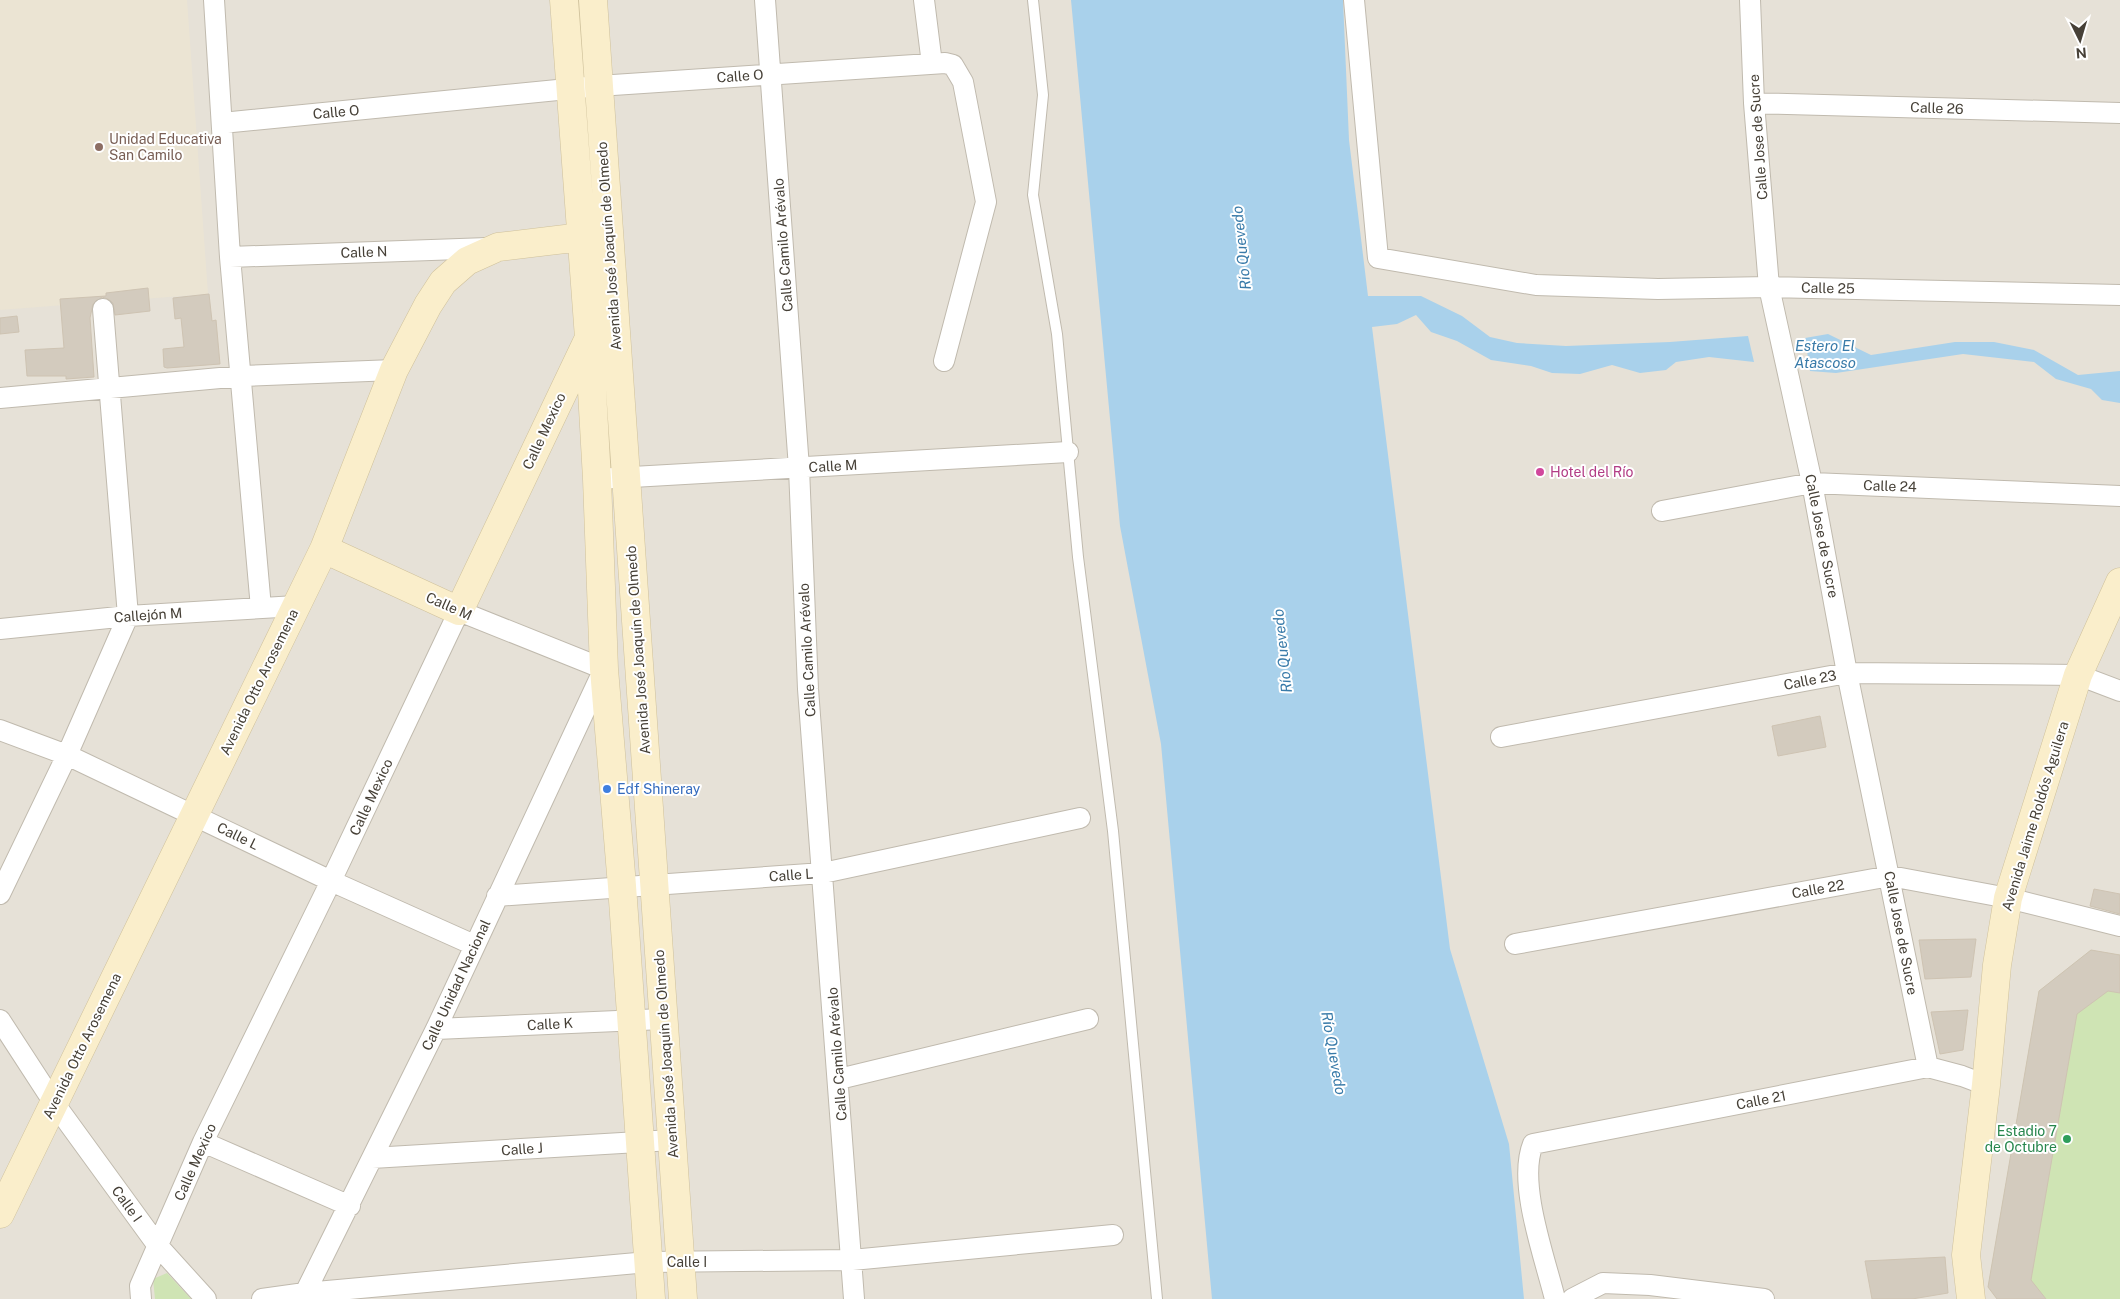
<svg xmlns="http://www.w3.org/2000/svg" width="2120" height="1299" font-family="'Public Sans',sans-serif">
<rect width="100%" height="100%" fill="#f3efe8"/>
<!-- residential -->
<path fill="#e6e1d7" d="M0 0H2120V1299H0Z"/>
<!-- education -->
<path fill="#ebe4d3" d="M0 0H187L208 294 0 310Z"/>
<!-- green -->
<path fill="#cfe4b4" d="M2091 950 2120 955V1299H1997L1988 1287 2039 991Z
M167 1273 191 1299H155L153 1279Z"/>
<!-- water -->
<path fill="#a9d1eb" d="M1071 0H1343L1349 140 1368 296H1421L1462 316 1490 337 1517 343 1566 346 1670 342 1748 336 1754 362 1709 357 1676 362 1666 370 1640 373 1612 365 1580 374 1552 373 1531 366 1491 360 1457 341 1431 332 1416 315 1397 324 1372 327 1450 949 1509 1144 1524 1299H1212L1161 744 1120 526Z
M1828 334 1871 355 1955 342H1994L2034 350 2078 375 2120 371V403L2102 400 2091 389 2056 379 2034 362 1963 354 1836 373 1810 371 1805 338Z"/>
<!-- building -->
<path fill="#d3cbbe" stroke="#cec3b2" d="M148 288 150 311 115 315 113 303 108 299 102 297 93 304 90 318 94 377 66 379V376H27L25 350 64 348 60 299 106 296V293Z
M209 294 212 321 216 320 220 364 167 368 164 367 163 349 184 347 181 318 175 319 173 298Z
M17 316 19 332 0 334V318Z
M1820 716 1826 747 1778 756 1772 726Z
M2094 889 2120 894V914L2090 906Z
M1976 939 1971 977 1925 979 1919 940Z
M2091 950 2120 955V993L2108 991 2077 1014 2031 1280 2046 1299H1997L1988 1287 2039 991Z
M1968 1010 1963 1050 1940 1054 1931 1012Z
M1945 1257 1948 1293 1912 1299H1872L1865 1261Z"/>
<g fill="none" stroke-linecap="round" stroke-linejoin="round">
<defs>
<path id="lane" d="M1033 0 1043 95 1033 195 1057 334 1078 557 1113 831 1157 1299"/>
<path id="street" d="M214 0 230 257 261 608
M765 0 799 468 808 689 854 1299
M924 0 932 64
M1354 0 1378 258 1536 285 1658 289 1769 287 2120 295
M1750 0 1754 103 1769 287 1812 483 1847 673 1928 1067
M1754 103 2120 113
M222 123 598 86 945 63 953 65 963 82 986 202 944 361
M230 257 488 248
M0 398 242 376 394 370
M597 479 1068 452
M1662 511 1812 483 2120 496
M0 629 128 616 296 606
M0 730 67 755 331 881 474 945
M1501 737 1847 673 2078 675 2120 691
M0 894 67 755 128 616 103 309
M497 896 823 873 1080 818
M1515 944 1890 876 2008 898 2120 926
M0 1020 54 1103 158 1246 206 1299
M436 1029 663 1019
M839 1079 1088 1019
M203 1142 350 1206
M372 1158 672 1140
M141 1299 140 1286 203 1142 331 881 459 611 604 669 436 1029 305 1293 304 1299
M262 1299 305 1293 648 1262 852 1260 1113 1235
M1555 1299C1545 1258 1517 1183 1533 1144L1928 1067 1962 1076 1986 1085
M1572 1299 1603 1283 1650 1285 1764 1299"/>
<path id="secondary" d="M564 0 589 338 597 479 604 669 622 886 651 1299
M593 0 683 1299
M324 549 459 611 588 340
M0 1214 324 549 394 370 428 305 443 282 467 261 498 247 582 237
M1971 1299 1966 1255 1986 1085 1997 965 2008 898 2078 675 2120 582"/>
</defs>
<!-- lane casing -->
<use href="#lane" stroke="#c0baae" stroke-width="12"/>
<!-- street casing -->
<use href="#street" stroke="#c0baae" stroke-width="22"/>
<!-- secondary casing -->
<use href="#secondary" stroke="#cfc19b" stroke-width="29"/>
<!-- lane -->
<use href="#lane" stroke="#fff" stroke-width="10"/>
<!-- street -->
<use href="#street" stroke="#fff" stroke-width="20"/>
<!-- secondary -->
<use href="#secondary" stroke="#faeecb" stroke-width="28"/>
</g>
<!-- markers -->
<circle fill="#8d6e63" stroke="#fff" stroke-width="2" cx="99" cy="147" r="5"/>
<circle fill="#d1479c" stroke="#fff" stroke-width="2" cx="1540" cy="472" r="5"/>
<circle fill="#3f7fe0" stroke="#fff" stroke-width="2" cx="607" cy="789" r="5"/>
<circle fill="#2e9e5b" stroke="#fff" stroke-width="2" cx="2067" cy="1139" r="5"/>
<g text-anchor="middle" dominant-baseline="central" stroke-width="4" stroke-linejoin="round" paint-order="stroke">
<!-- street labels -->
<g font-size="14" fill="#464037" stroke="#fff">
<text transform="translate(740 76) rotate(-4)">Calle O</text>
<text transform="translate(1937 108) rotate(2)">Calle 26</text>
<text transform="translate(336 112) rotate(-5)">Calle O</text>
<text transform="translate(1758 137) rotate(-94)">Calle Jose de Sucre</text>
<text transform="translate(783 245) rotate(-94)">Calle Camilo Arévalo</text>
<text transform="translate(609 246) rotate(-94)">Avenida José Joaquín de Olmedo</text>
<text transform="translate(364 252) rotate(-2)">Calle N</text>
<text transform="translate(1828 288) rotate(1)">Calle 25</text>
<text transform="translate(544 431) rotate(-65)">Calle Mexico</text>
<text transform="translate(833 466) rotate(-3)">Calle M</text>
<text transform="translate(1890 486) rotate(2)">Calle 24</text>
<text transform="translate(1822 536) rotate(79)">Calle Jose de Sucre</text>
<text transform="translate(449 606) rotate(24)">Calle M</text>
<text transform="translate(148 615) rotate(-4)">Callejón M</text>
<text transform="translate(638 650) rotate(-94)">Avenida José Joaquín de Olmedo</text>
<text transform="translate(807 650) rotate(-93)">Calle Camilo Arévalo</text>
<text transform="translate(1810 680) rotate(-11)">Calle 23</text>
<text transform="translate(259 682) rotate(-64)">Avenida Otto Arosemena</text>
<text transform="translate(371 797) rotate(-65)">Calle Mexico</text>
<text transform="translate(2035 816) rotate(-73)">Avenida Jaime Roldós Aguilera</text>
<text transform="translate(238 836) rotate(26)">Calle L</text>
<text transform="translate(791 875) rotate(-4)">Calle L</text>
<text transform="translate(1818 889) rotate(-10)">Calle 22</text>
<text transform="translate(1901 933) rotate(79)">Calle Jose de Sucre</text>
<text transform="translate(456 985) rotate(-65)">Calle Unidad Nacional</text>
<text transform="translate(550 1024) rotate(-3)">Calle K</text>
<text transform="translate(82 1046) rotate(-64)">Avenida Otto Arosemena</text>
<text transform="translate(666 1054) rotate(-94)">Avenida José Joaquín de Olmedo</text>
<text transform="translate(837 1054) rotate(-94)">Calle Camilo Arévalo</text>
<text transform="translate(1761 1100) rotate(-11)">Calle 21</text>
<text transform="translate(522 1149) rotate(-4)">Calle J</text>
<text transform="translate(195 1162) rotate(-66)">Calle Mexico</text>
<text transform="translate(127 1204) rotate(54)">Calle I</text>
<text x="687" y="1262">Calle I</text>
</g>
<!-- education labels -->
<g font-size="14" fill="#785e54" stroke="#fff" text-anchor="start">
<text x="109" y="139">Unidad Educativa<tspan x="109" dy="16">San Camilo</tspan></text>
</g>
<!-- hotel labels -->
<g font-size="14" fill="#b23c85" stroke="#fff" text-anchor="start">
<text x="1550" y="472">Hotel del Río</text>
</g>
<!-- shop labels -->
<g font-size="14" fill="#366cbe" stroke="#fff" text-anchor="start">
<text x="617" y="789">Edf Shineray</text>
</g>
<!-- leisure labels -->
<g font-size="14" fill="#27864d" stroke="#fff" text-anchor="end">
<text x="2057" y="1131">Estadio 7<tspan x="2057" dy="16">de Octubre</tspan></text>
</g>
<!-- water labels -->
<g font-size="15" font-style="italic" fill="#397ba9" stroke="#fff">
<text transform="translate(1241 248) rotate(-96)">Río Quevedo</text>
<text x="1825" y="345">Estero El<tspan x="1825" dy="17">Atascoso</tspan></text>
<text transform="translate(1282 651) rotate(-96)">Río Quevedo</text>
<text transform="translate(1334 1053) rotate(80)">Río Quevedo</text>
</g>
</g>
<!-- north arrow -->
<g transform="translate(2080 40) rotate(175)" stroke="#ffffff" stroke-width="4" paint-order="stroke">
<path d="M0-4L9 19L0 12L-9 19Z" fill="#464037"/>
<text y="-8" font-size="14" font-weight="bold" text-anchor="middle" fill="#464037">N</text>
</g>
</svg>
